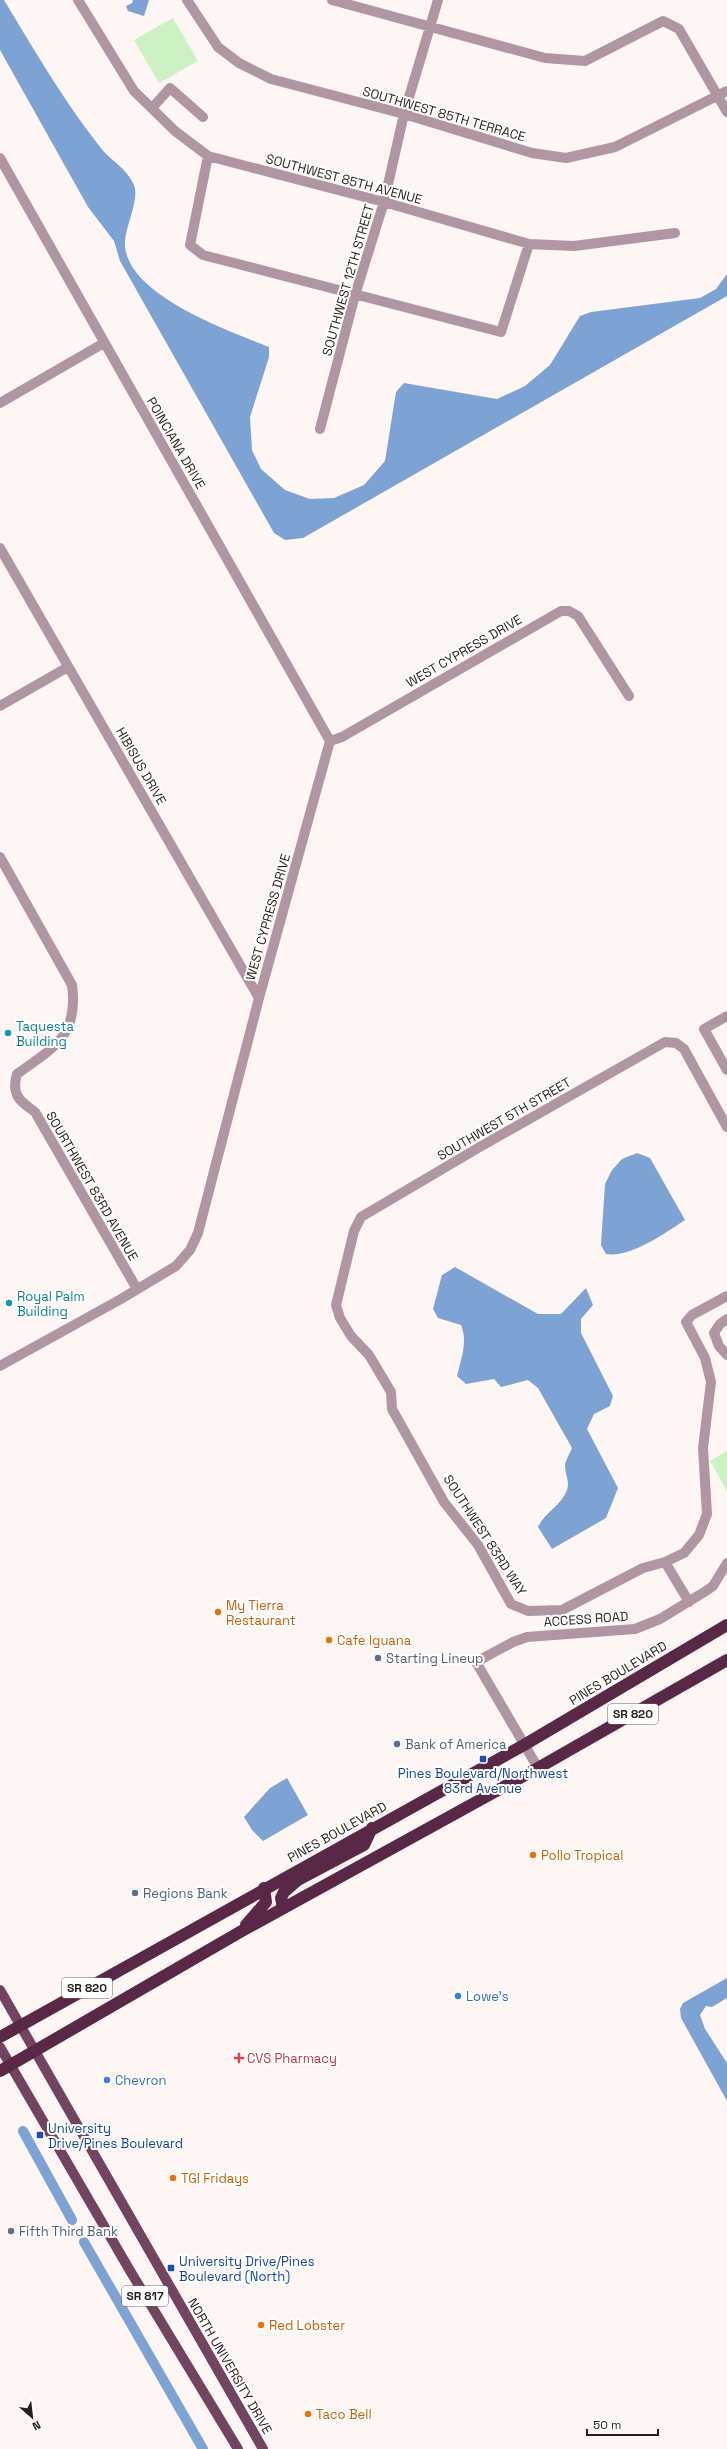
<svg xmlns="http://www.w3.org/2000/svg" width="727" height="2449" font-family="'Space Grotesk',sans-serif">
<rect width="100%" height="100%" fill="#fdf6f4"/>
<!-- green -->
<path fill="#ccf2c4" d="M173 18 198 61 159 83 134 40Z
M727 1451V1491L710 1461Z"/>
<!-- water -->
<path fill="#7da2d4" d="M0 0H4C34 50 64 101 100 147 109 159 127 169 133 183 141 197 126 224 125 241 122 294 230 331 269 347V357L250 417 252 450 261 469 285 490 310 499 334 498 364 485 385 461 396 392 404 383 497 399 525 386 550 365 580 316 591 312 700 298 716 289 727 274V296L303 538 285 540 274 533 120 261 114 241 88 207 0 50Z
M133 0H149L144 16 128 11 126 6 132 3Z
M637 1153 650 1158 685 1220C665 1233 631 1258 606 1254L601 1245 605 1184 612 1170 622 1159Z
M455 1267 538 1314H561L586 1288 593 1305 581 1319V1333L613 1396 610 1406 594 1414 587 1429 618 1488 606 1518 552 1549 538 1527C545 1512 561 1506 567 1490 570 1481 565 1474 565 1466 565 1461 570 1453 572 1448L538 1388 528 1380 501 1387 494 1379 466 1384 457 1376C461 1359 468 1342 461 1325L438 1318 433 1309 442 1275Z
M287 1778 308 1815 263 1841 252 1830 244 1817 270 1788Z
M727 1978V1998L712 2007 706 2006 700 2015 705 2029 727 2063V2101L681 2018 680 2009 683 2003Z"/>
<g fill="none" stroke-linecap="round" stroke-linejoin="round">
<!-- canal -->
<path stroke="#7da2d4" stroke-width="10" d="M23 2131 72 2220
M84 2242 203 2449"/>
<!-- street -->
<path stroke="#b095a3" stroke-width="10" d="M78 0 134 91 175 131 208 156 384 202 529 244 574 246 675 233
M187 0 218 47 239 63 271 79 404 114 532 153 566 158 615 147 727 91
M332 0 545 58 585 61 663 21 679 29 727 112
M152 108 170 88 203 117
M208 156 190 245 203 255 501 332 529 244
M0 158 330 741
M0 403 104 343
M320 429 355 295 384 202 404 114 438 0
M0 548 259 998
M0 706 68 667
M330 741 342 737 561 611H569L578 616 629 696
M0 857 72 985C79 1036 53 1048 17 1074 11 1094 19 1101 35 1112L137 1289
M727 1016 704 1029 727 1070
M727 1319 720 1324 714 1333 719 1346 727 1355
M0 1366 121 1299 176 1266 190 1250 198 1233 259 998 330 741
M665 1562 643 1568 562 1610 528 1611 511 1604 478 1545 444 1502 392 1409 391 1392 369 1355 351 1336 340 1318 336 1305 354 1231 361 1217 478 1148 665 1042 676 1043 684 1049 727 1127
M689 1602 665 1562 684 1553 699 1535 707 1514 703 1448 711 1382 705 1358 686 1322 692 1315 727 1296
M538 1768 476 1662 513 1642 527 1637 635 1629 660 1619 706 1591 713 1586 727 1563"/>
<!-- primary -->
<path stroke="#72445f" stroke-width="10" d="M0 1990 263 2449
M0 2047 129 2269 238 2449"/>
<!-- highway -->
<path stroke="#5a2847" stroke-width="12" d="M283 1908 281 1898 284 1892 298 1880 364 1845 372 1828
M246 1925 266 1902 264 1888
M0 2037 524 1745 727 1625
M0 2071 240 1932 538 1768 727 1660"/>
</g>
<!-- markers -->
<g fill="#0f9aa8" stroke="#fff" stroke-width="1.5">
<circle cx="8" cy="1033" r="4"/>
<circle cx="9" cy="1303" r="4"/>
</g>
<g fill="#e8710a" stroke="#fff" stroke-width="1.5">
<circle cx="218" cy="1612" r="4"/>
<circle cx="329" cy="1640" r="4"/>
<circle cx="533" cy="1855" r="4"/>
<circle cx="173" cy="2178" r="4"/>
<circle cx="261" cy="2325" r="4"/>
<circle cx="308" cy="2414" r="4"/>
</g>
<g fill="#5c6f8a" stroke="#fff" stroke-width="1.5">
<circle cx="378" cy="1658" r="4"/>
<circle cx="397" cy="1744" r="4"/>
<circle cx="135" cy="1893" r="4"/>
<circle cx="11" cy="2231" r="4"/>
</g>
<g fill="#1a4fb4" stroke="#fff" stroke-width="1.5">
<rect x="479" y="1755" width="8" height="8" rx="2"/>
<rect x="36" y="2131" width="8" height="8" rx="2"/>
<rect x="167" y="2264" width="8" height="8" rx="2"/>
</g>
<g fill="#3f7fe0" stroke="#fff" stroke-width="1.5">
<circle cx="458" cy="1996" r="4"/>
<circle cx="107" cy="2080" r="4"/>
</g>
<path fill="#e0444e" stroke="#fff" stroke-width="1.5" d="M237 2052h4v4h4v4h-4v4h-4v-4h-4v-4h4z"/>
<g text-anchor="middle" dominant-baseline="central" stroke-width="4" stroke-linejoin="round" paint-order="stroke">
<!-- shield labels -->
<g fill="#fff" stroke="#69625f" stroke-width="1">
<rect x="608" y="1704" width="50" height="20" rx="3"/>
<rect x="62" y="1978" width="50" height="20" rx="3"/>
<rect x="122" y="2286" width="46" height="20" rx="3"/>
</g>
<g font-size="12" font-weight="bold" fill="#291e1a">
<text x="633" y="1714">SR 820</text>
<text x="87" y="1988">SR 820</text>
<text x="145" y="2296">SR 817</text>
</g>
<!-- street labels -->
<g font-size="13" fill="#291e1a" stroke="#fff">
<text transform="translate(444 114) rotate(16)">SOUTHWEST 85TH TERRACE</text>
<text transform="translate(344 179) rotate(15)">SOUTHWEST 85TH AVENUE</text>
<text transform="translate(348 280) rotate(-74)">SOUTHWEST 12TH STREET</text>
<text transform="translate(176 443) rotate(60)">POINCIANA DRIVE</text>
<text transform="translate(464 651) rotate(-30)">WEST CYPRESS DRIVE</text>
<text transform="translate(141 766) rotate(60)">HIBISUS DRIVE</text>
<text transform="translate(268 917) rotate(-74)">WEST CYPRESS DRIVE</text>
<text transform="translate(504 1119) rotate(-30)">SOUTHWEST 5TH STREET</text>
<text transform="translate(92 1186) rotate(60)">SOURTHWEST 83RD AVENUE</text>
<text transform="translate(485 1535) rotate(57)">SOUTHWEST 83RD WAY</text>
<text transform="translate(586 1619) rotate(-4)">ACCESS ROAD</text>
<text transform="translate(618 1673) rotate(-31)">PINES BOULEVARD</text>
<text transform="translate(337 1832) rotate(-29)">PINES BOULEVARD</text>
<text transform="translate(230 2366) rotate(60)">NORTH UNIVERSITY DRIVE</text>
</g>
<!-- culture labels -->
<g font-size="13" fill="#0d838f" stroke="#fff" text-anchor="start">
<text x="16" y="1026">Taquesta<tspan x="16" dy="15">Building</tspan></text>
<text x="17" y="1296">Royal Palm<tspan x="17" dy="15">Building</tspan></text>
</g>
<!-- food labels -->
<g font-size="13" fill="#c56008" stroke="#fff" text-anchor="start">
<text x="226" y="1605">My Tierra<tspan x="226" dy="15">Restaurant</tspan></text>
<text x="337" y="1640">Cafe Iguana</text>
<text x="541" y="1855">Pollo Tropical</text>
<text x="181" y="2178">TGI Fridays</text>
<text x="269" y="2325">Red Lobster</text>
<text x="316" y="2414">Taco Bell</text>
</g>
<!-- service labels -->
<g font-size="13" fill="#4e5e75" stroke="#fff" text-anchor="start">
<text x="386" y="1658">Starting Lineup</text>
<text x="405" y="1744">Bank of America</text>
<text x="143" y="1893">Regions Bank</text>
<text x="19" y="2231">Fifth Third Bank</text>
</g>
<!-- transit labels -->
<g font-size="13" fill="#164399" stroke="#fff" text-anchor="start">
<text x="483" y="1773" text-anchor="middle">Pines Boulevard/Northwest<tspan x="483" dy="15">83rd Avenue</tspan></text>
<text x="48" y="2128">University<tspan x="48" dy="15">Drive/Pines Boulevard</tspan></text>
<text x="179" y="2261">University Drive/Pines<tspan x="179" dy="15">Boulevard (North)</tspan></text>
</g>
<!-- shop labels -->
<g font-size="13" fill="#366cbe" stroke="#fff" text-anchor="start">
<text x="466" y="1996">Lowe's</text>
<text x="115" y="2080">Chevron</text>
</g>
<!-- health labels -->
<g font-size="13" fill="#be3a42" stroke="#fff" text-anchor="start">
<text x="247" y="2058">CVS Pharmacy</text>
</g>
</g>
<!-- north arrow -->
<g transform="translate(32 2417) rotate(152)" stroke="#ffffff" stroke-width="3" paint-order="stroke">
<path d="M0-3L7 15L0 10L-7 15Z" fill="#291e1a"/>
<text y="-6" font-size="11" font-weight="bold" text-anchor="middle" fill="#291e1a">N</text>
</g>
<!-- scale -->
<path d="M587 2429v6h71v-6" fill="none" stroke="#291e1a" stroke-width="2"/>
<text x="593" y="2429" font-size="12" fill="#291e1a" stroke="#ffffff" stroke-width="3" paint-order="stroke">50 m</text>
</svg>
